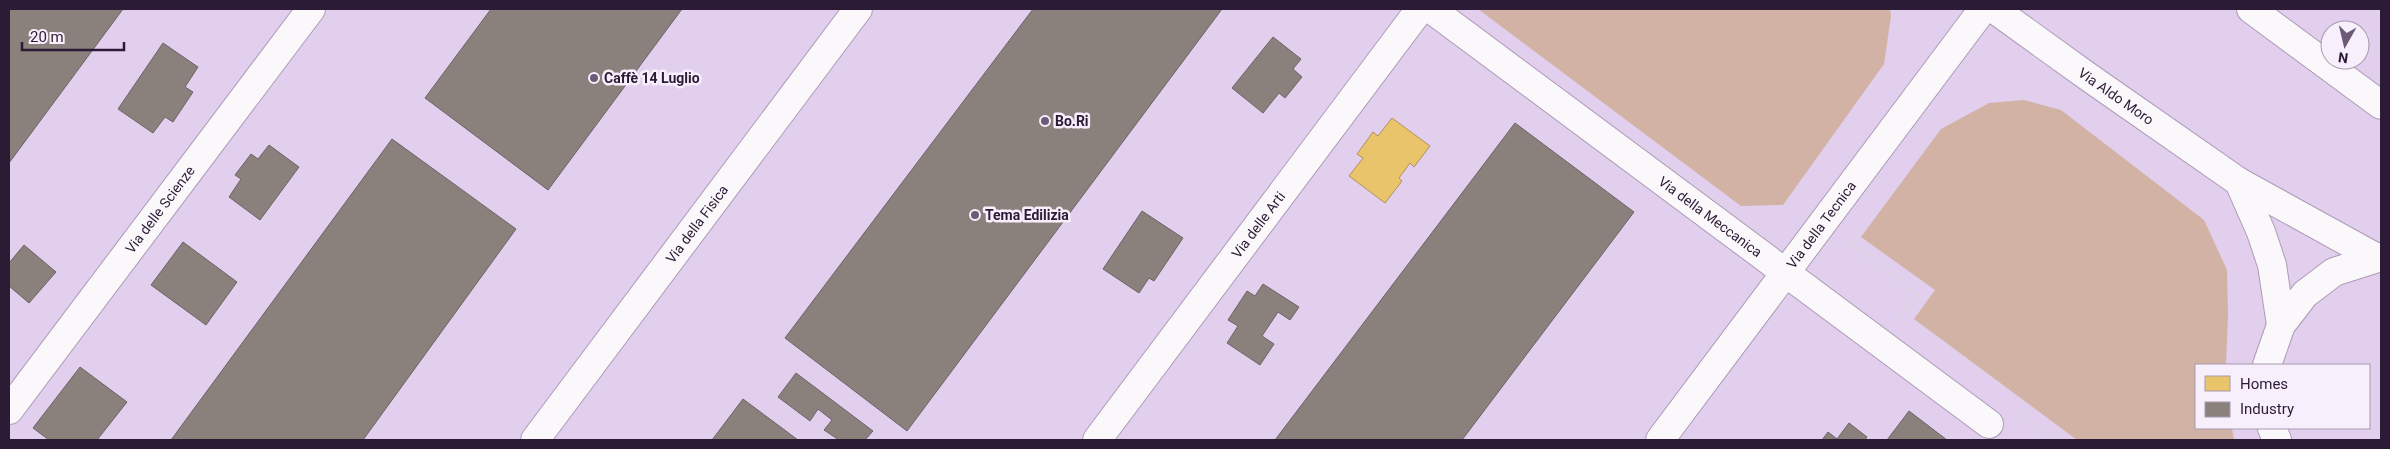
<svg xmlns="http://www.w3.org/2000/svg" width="2390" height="449" font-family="Roboto,sans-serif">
<rect width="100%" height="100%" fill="#e2cfee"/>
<!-- green -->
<path fill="#d1b2a4" d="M1478 9H1890L1891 16 1884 64 1783 205 1741 206Z
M2024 100 2061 110 2204 220 2227 270 2228 315 2226 365H2196V428H2232L2234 440H2077L1914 319 1935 290 1861 237 1941 129 1989 103Z"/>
<!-- homes -->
<path fill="#e9c46a" stroke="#b0915a" d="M1392 118 1430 146 1414 167 1410 163 1399 178 1402 181 1385 203 1349 176 1363 158 1357 154 1373 132 1378 136Z"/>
<!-- industry -->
<path fill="#8a817c" stroke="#6e6267" d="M9 9H123L9 163Z
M491 9H682L548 190 425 98Z
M1033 9H1222L907 431 785 338Z
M1273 37 1301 59 1293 69 1302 77 1285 98 1279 93 1263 113 1232 88Z
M163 43 198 67 185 87 193 92 173 122 165 117 153 133 118 109Z
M1515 123 1634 212 1462 440H1275Z
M392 139 516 229 363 440H171Z
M269 145 299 167 260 220 229 197 241 179 235 175 251 154 258 159Z
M1142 211 1183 238 1154 281 1149 278 1139 293 1103 269Z
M183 242 237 282 206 325 151 285Z
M24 245 56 272 29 303 9 286V263Z
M1263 284 1299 307 1290 320 1278 312 1262 336 1274 344 1260 365 1227 343 1238 326 1228 320 1247 291 1255 296Z
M80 367 127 402 97 440H49L33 428Z
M796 373 873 431 865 440H839L824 430 832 420 818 409 810 421 778 397Z
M743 399 798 440H712Z
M1909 411 1947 440H1887Z
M1849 423 1867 437 1865 440H1822L1828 432 1837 439Z"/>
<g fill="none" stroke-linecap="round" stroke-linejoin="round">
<defs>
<g id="minor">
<path id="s1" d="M1431 9 1989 424"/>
<path id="s2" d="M1994 9 2087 76 2239 182 2377 258"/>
<path d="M2251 9 2381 105"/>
<path d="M2239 182 2261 232 2272 265 2281 325"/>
<path d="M2267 365 2281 325 2305 294 2334 272 2381 257"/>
<path id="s3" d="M9 410 311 9"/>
<path d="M2272 428 2277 440"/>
<path id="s4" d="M535 440 858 9"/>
<path id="s5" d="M1097 440 1420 9"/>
<path id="s6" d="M1660 440 1983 9"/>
</g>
</defs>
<!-- minor casing -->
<use href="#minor" stroke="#ac9bb5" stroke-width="30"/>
<!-- path -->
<path stroke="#dad3dd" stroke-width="3" stroke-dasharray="2.5 2.5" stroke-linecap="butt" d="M1849 242 1918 295 1902 315V319
M2018 412 2056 440"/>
<!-- minor -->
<use href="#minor" stroke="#fbf8fc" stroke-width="28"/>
</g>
<!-- markers -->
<g fill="#6c5a76" stroke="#f8effd" stroke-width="2">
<circle cx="594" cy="78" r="5"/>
<circle cx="1045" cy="121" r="5"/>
<circle cx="975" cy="215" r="5"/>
</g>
<g text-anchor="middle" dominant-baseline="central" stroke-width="5" stroke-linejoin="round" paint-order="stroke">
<!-- poi labels -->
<g font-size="14" font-weight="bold" fill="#2c1b35" stroke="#f8effd" text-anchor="start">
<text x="604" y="78">Caffè 14 Luglio</text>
<text x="1055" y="121">Bo.Ri</text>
<text x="985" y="215">Tema Edilizia</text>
</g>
<!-- street labels -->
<g font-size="14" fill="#2c1b35" stroke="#f8effd">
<text stroke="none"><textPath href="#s2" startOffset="150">Via Aldo Moro</textPath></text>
<text stroke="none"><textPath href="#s3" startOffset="251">Via delle Scienze</textPath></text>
<text stroke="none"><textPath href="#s1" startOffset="348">Via della Meccanica</textPath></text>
<text stroke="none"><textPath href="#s4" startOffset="270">Via della Fisica</textPath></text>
<text stroke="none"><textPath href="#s5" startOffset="269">Via delle Arti</textPath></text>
<text stroke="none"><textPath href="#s6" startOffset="269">Via della Tecnica</textPath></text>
</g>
</g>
<!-- border -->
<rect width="2390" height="449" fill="none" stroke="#2c1b35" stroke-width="20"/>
<!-- legend -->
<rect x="2195" y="364" width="175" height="65" fill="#f8effd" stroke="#a69aad"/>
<rect x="2205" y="376" width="25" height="15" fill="#e9c46a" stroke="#a69aad"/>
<text x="2240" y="389" font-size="15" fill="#2c1b35">Homes</text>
<rect x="2205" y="402" width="25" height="15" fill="#8a817c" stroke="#a69aad"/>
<text x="2240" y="414" font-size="15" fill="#2c1b35">Industry</text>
<!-- north arrow -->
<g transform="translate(2345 45) rotate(188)"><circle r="24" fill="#f8effd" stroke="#a69aad"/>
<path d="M0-4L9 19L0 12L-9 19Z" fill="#6c5a76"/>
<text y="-8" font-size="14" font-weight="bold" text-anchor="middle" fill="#2c1b35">N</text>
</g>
<!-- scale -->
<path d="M22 42v8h102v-8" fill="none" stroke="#2c1b35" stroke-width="2.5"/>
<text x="30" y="42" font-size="15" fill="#2c1b35" stroke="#f8effd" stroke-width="4" paint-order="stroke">20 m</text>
</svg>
